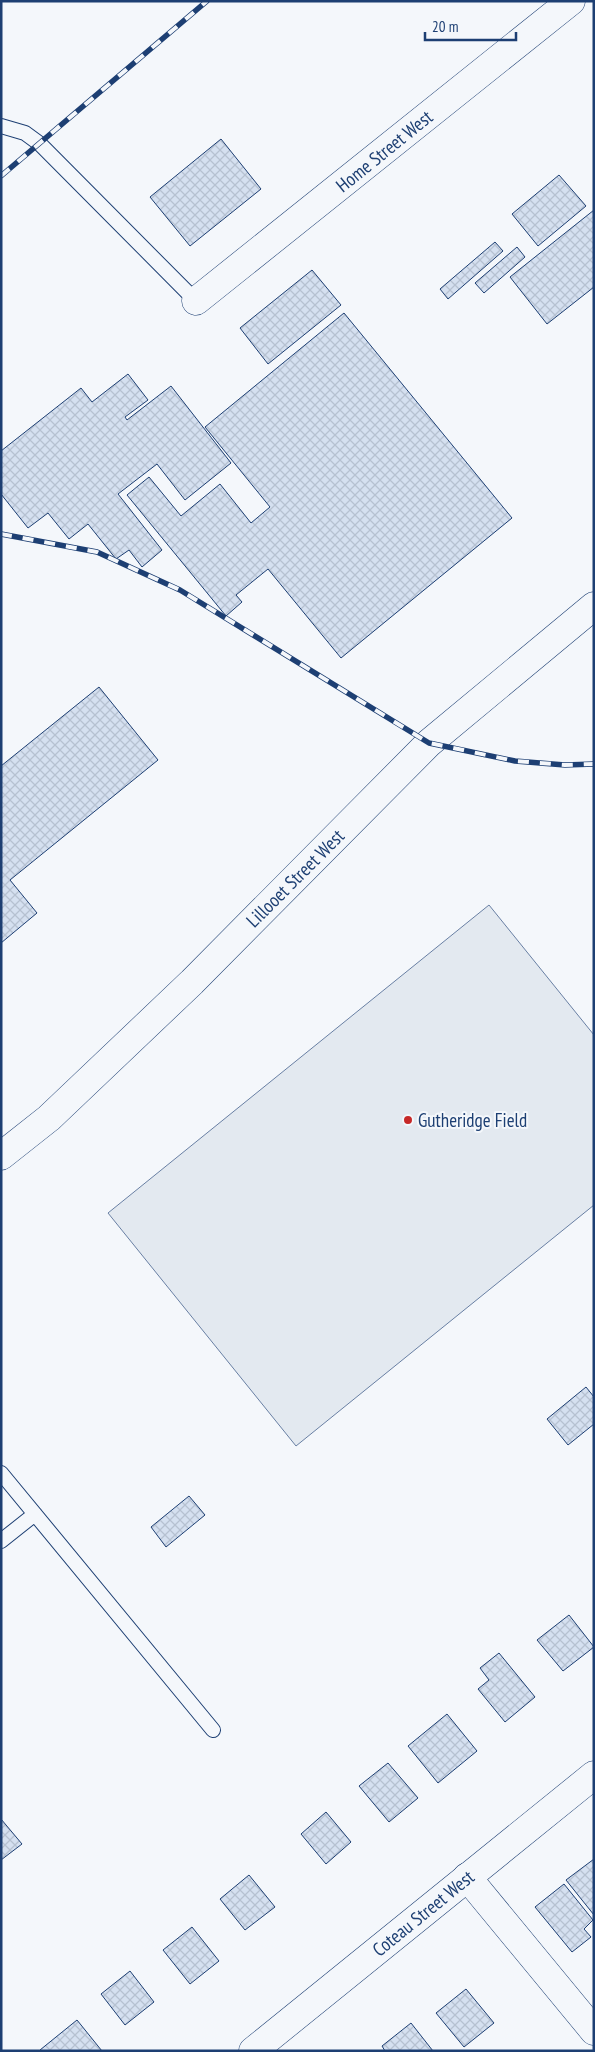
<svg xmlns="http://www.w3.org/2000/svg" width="595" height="2052" font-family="'PT Sans Narrow',sans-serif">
<defs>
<pattern id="building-cross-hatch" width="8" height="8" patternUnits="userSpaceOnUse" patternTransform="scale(1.25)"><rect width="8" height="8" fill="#d5e0f0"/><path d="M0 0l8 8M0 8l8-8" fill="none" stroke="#b6c1d1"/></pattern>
</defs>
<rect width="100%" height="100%" fill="#f4f7fb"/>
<!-- park -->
<path fill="#e3e9f0" stroke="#687fa3" d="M489 905 594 1035V1205L296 1446 108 1213Z"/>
<!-- building -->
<path fill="url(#building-cross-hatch)" stroke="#1d3f73" d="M221 139 261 189 190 246 150 197Z
M559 175 586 206 538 246 512 214Z
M594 210V287L547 324 510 277Z
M495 242 503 251 448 299 440 289Z
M517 247 525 257 484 293 475 283Z
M312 270 341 305 268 364 240 328Z
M344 313 512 518 341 658 268 569 236 595 242 602 226 616 127 495 149 477 181 516 220 484 251 523 270 507 205 427Z
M128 374 148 400 125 417 127 420 171 386 231 463 185 500 157 464 118 494 162 550 142 567 129 550 116 559 88 524 69 539 48 513 28 528 1 494V451L81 388 92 402Z
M99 687 158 760 10 880 37 913 1 943V766Z
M586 1387 594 1397V1424L568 1445 547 1419Z
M189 1496 205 1515 166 1547 151 1527Z
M569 1615 594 1647 563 1671 537 1640Z
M499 1653 535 1697 505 1722 478 1689 489 1680 480 1668Z
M447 1714 477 1751 438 1783 408 1746Z
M388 1763 418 1798 389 1822 359 1786Z
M326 1812 351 1842 326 1864 301 1834Z
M1 1819 22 1844 1 1860Z
M594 1859V1915L566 1880Z
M249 1875 275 1907 245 1930 220 1899Z
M564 1884 593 1920 584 1929 591 1937 572 1952 535 1907Z
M192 1927 219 1961 190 1984 163 1950Z
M130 1971 154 2002 125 2025 101 1994Z
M466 1989 494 2023 464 2047 436 2013Z
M77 2020 102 2051H41L40 2050Z
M411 2023 433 2051H385L382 2046Z"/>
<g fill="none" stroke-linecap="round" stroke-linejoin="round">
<defs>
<path id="lane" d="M1 126 25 133 40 144 196 301
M1 1473 213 1730
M1 1541 35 1514"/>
<path id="street" d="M196 301 571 1
M467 1877 594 2031"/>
<path id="secondary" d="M1 1156 49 1118 192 982 429 743 594 606
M253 2051 594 1775"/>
</defs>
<!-- lane casing -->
<use href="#lane" stroke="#1d3f73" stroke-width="16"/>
<!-- street casing -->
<use href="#street" stroke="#1d3f73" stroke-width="29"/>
<!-- secondary casing -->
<use href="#secondary" stroke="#1d3f73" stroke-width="29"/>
<!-- lane -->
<use href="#lane" stroke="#f4f7fb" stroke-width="14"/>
<!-- street -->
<use href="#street" stroke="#f4f7fb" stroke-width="28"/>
<!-- secondary -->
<use href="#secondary" stroke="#f4f7fb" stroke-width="28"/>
<defs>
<path id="rail" d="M1 176 207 1
M1 534 97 552 180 590 429 743 515 761 565 765 594 764"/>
</defs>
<!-- rail casing -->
<use href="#rail" stroke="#1d3f73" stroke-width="5.5"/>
<!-- rail -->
<use href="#rail" stroke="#f4f7fb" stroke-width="4" stroke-dasharray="11" stroke-linecap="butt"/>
</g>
<!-- markers -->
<circle fill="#c62828" stroke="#f4f7fb" stroke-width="2" cx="408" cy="1120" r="5"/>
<g text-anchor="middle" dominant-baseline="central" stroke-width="4" stroke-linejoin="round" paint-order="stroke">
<!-- street labels -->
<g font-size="19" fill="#1d3f73" stroke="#f4f7fb">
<text transform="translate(384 151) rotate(-39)">Home Street West</text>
<text transform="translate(295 878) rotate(-45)">Lillooet Street West</text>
<text transform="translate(423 1913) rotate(-39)">Coteau Street West</text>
</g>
<!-- poi labels -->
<g font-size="19" fill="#1d3f73" stroke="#f4f7fb" text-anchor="start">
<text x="418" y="1120">Gutheridge Field</text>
</g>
</g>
<!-- border -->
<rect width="595" height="2052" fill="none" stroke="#1d3f73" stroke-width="5"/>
<!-- scale -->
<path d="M425 32v8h91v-8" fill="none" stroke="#1d3f73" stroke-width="2.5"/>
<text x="432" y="32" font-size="15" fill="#1d3f73" stroke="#f4f7fb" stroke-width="4" paint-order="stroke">20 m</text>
</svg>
